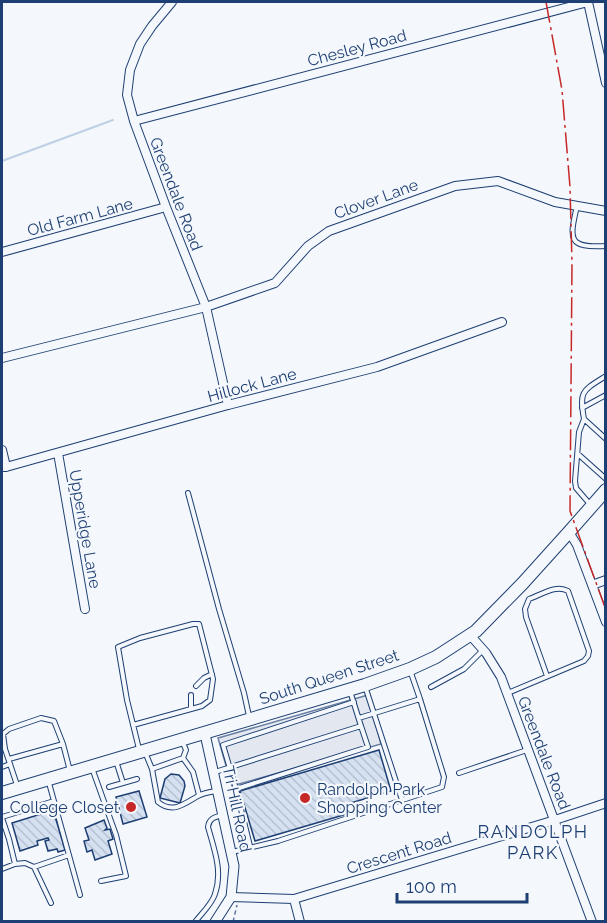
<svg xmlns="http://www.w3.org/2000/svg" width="607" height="923" font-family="Raleway,sans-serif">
<defs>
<pattern id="building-back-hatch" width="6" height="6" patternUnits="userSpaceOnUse" patternTransform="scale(1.5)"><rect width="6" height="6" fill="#d5e0f0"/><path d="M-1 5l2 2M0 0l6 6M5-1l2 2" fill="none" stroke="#b6c1d1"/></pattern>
</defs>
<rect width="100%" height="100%" fill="#f4f7fb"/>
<!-- parking -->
<path fill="#e3e8f0" stroke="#687fa3" stroke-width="1.5" d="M368 695 381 744 232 786 218 738Z"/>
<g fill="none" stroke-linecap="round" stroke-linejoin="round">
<!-- stream -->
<path stroke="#bed0e5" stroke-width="2" d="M2 161 113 120"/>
</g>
<!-- building -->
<path fill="url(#building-back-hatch)" stroke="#1d3f73" stroke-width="1.5" d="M379 750 391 791 344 805 347 814 255 841 240 791Z
M171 774 179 775 184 781 185 786 180 803 160 798 165 779Z
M139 791 147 817 123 824 116 797Z
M52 806 65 850 58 852 57 849 48 851 45 841 49 840 48 838 37 841 38 845 20 851 12 823 41 814 40 810Z
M104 820 107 828 105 830 110 829 113 839 108 841 112 854 95 860 92 850 87 852 84 841 89 840 85 828Z"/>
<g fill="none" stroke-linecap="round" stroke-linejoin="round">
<defs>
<path id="service" d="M577 206C569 240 568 248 606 246
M582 408 606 395
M584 419C579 391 582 391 606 376
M578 454 606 479
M188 493 219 609 244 693 249 716
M589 503 576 488 575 481 579 432 584 419 606 439
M196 686 204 678 212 674
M365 686 402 800
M431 687 464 669 483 650
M508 693 584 661 588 656 589 651 568 591C556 584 541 595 529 599L525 609 526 617 547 676
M354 702 223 745 236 789 368 747 361 726
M191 709V695
M359 718 420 699 411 673
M133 725 202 706 210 700 213 679 199 624H193L140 638 118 647 127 700 139 749
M145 752 152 769 183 758 186 750 183 743
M183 758 193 772 199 795
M9 759 63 744
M2 767 10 764
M92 768 116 835 126 876 101 881
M152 769 158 802C173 814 184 804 198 796 203 793 210 792 216 791
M215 772 361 726 350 691
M459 773 527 750
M49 783 80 895
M123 783 137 779
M17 785 5 749 3 734 9 729 41 718 54 721 63 744 70 771
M109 787 123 783 116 761
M236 789 250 846
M2 817 54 801
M2 818 9 839 15 864 25 863 34 867
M232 852 278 841 442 787 444 777 420 699
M2 869 15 864
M51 903 34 867 69 855
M195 922C202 913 212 904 215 894 223 871 214 849 208 827 209 818 215 817 223 815"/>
<path id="minor" d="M172 2 152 26 140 44 130 70 127 95 134 121 166 207 206 307 228 405
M588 2 606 83
M134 121 588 2
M2 252 166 207
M2 358 206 307 275 283 308 246 329 231 455 186 498 181 555 202 606 211
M2 450 6 467H3
M58 453 85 609
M6 467 228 405 377 367 502 322
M569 532 577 545 606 622
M592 585 606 580
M470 635 486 653 501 677 592 922
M231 897 294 899 555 820 606 803
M294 899 300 922"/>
<path id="tertiary" d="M205 734 234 866 231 897 215 922"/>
<path id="primary" d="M2 793 365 685 410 669 436 657 476 631 523 583 569 532 606 490"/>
</defs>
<!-- service casing -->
<use href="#service" stroke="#1d3f73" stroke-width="6"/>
<!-- minor casing -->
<use href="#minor" stroke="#1d3f73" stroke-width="10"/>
<!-- tertiary casing -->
<use href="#tertiary" stroke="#1d3f73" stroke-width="11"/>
<!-- primary casing -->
<use href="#primary" stroke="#1d3f73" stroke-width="14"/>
<!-- path -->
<path stroke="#5e769c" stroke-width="1.5" stroke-dasharray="4.5 3" stroke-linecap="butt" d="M233 922 237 905"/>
<!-- service -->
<use href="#service" stroke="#f4f7fb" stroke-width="4"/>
<!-- minor -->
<use href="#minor" stroke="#f4f7fb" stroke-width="8"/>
<!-- tertiary -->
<use href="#tertiary" stroke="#f4f7fb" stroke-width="9"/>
<!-- primary -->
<use href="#primary" stroke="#f4f7fb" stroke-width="12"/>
<!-- power -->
<path stroke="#c62828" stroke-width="1.5" stroke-dasharray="21 4.5 3 4.5" stroke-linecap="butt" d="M546 2 562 90 570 187 572 263 570 511 606 610"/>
</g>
<!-- markers -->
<g fill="#c62828" stroke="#f4f7fb" stroke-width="2">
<circle cx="305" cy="798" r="6"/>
<circle cx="131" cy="807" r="6"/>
</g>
<g text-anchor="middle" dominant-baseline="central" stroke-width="4.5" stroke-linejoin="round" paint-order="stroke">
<!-- street labels -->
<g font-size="16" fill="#1d3f73" stroke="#f4f7fb">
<text transform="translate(357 48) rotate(-15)">Chesley Road</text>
<text transform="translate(176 194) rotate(69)">Greendale Road</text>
<text transform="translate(376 199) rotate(-20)">Clover Lane</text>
<text transform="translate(80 217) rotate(-15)">Old Farm Lane</text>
<text transform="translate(252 385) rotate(-15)">Hillock Lane</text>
<text transform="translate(85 529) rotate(80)">Upperidge Lane</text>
<text transform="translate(329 677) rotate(-18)">South Queen Street</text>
<text transform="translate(544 753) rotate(69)">Greendale Road</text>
<text transform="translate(237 809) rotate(78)">Tri Hill Road</text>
<text transform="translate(399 853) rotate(-17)">Crescent Road</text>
</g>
<!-- poi labels -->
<g font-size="16" fill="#1d3f73" stroke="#f4f7fb" text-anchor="start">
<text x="317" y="789">Randolph Park<tspan x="317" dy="18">Shopping Center</tspan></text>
<text x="119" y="807" text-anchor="end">College Closet</text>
</g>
<!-- neighbourhood labels -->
<g font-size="18" letter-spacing="1.5" fill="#1d3f73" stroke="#f4f7fb">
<text x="533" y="831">RANDOLPH<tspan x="533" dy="21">PARK</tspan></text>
</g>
</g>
<!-- border -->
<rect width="607" height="923" fill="none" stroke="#1d3f73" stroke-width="6"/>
<!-- scale -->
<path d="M397 893v9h130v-9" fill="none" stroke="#1d3f73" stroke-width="3"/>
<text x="406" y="893" font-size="18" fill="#1d3f73" stroke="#f4f7fb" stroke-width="4.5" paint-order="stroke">100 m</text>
</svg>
